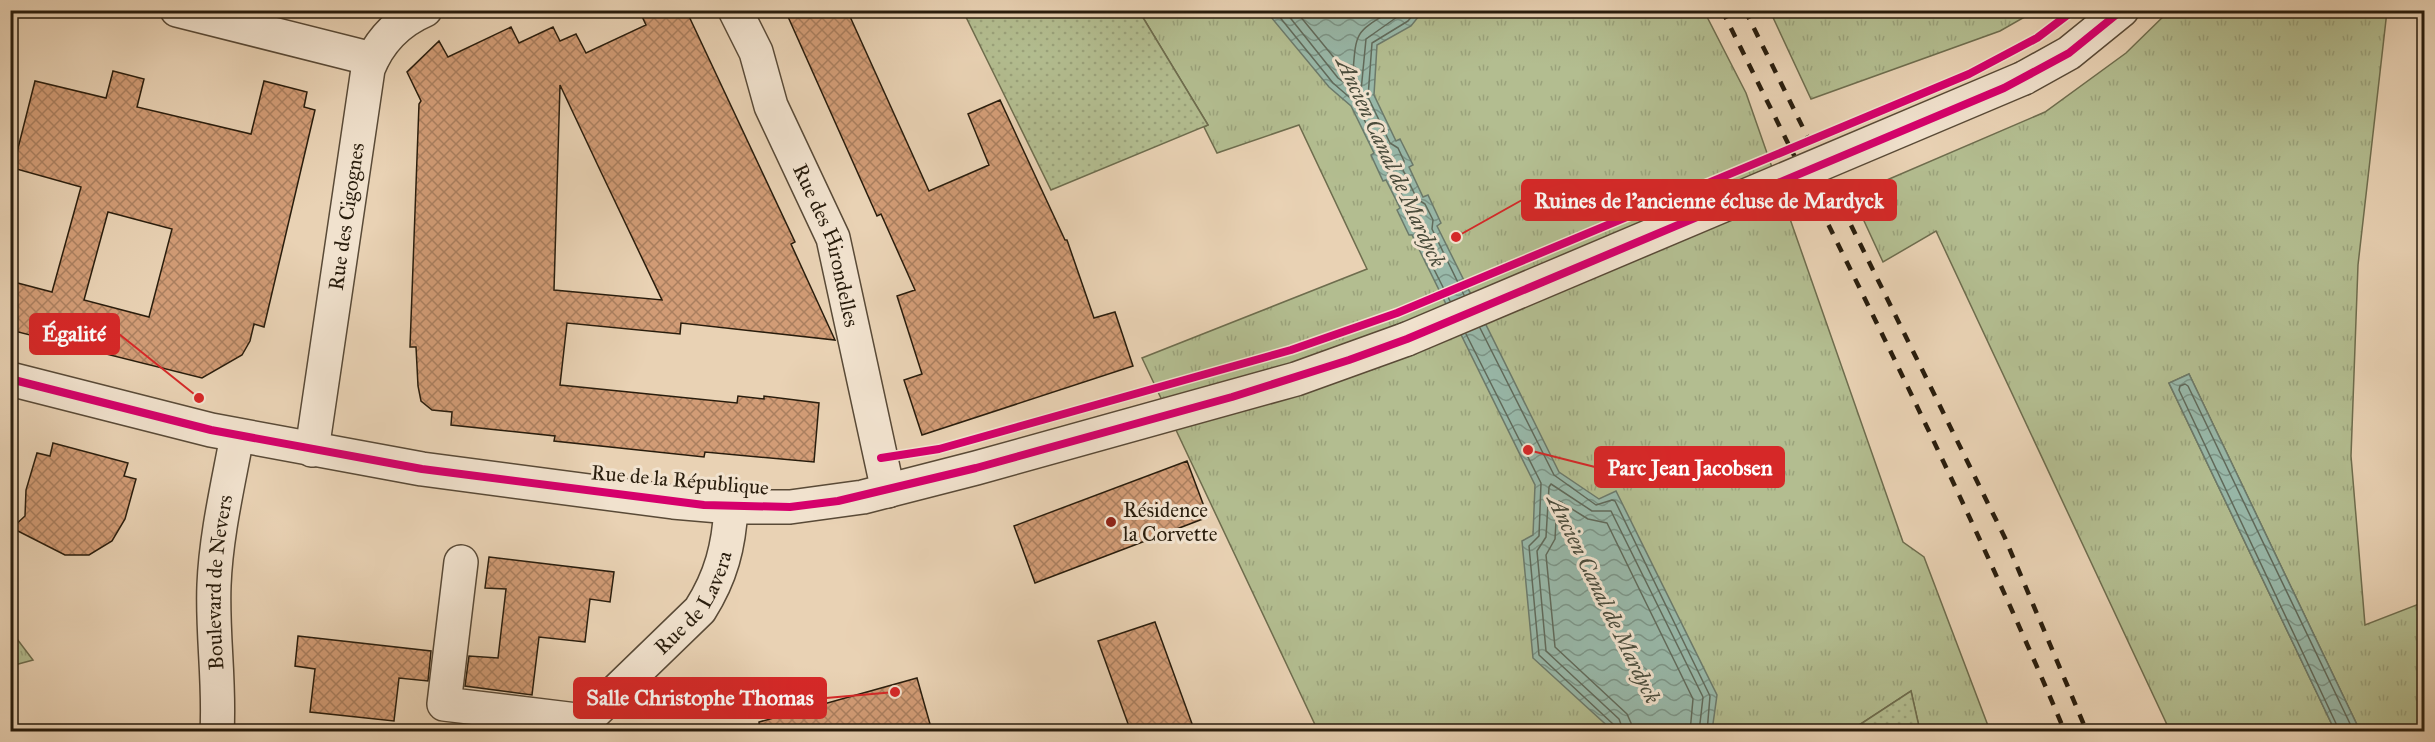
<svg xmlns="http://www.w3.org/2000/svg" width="2435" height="742" font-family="'IM FELL Great Primer',serif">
<defs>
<pattern id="grass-tufts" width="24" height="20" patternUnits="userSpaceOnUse" patternTransform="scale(1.5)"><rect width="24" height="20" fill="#b3bd90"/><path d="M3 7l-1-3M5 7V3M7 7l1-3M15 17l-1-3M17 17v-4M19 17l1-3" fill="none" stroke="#9aa27b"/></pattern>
<pattern id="garden-dots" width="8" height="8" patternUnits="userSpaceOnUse" patternTransform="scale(1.5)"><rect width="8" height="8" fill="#b3bd90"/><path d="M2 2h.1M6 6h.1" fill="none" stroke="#9aa27b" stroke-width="1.8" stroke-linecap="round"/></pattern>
<pattern id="water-waves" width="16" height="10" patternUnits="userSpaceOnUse" patternTransform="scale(1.5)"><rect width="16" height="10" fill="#98b8a9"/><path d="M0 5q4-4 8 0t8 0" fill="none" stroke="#7c9588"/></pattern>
<pattern id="building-cross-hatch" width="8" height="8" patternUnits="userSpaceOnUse" patternTransform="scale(1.5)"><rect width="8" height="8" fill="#d29c76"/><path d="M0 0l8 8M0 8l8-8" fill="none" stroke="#aa7f5f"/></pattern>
</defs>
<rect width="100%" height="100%" fill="#e9d2b4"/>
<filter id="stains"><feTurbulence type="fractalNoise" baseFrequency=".00333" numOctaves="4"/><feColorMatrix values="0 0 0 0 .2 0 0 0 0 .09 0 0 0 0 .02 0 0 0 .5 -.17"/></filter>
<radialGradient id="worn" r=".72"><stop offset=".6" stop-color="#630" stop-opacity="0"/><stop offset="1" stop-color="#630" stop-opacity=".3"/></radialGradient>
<!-- grass -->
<path fill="url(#grass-tufts)" stroke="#6e6d4e" stroke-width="1.5" d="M1139 11H1704L1746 93 1903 542 1924 557 1990 731H1920L1911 691 1850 731H1318L1142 358 1367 269 1299 125 1217 153 1204 127 1208 125Z
M1770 11H2035L2000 31 1811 99Z
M2169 11H2387L2358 265 2351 456 2365 625 2424 602V731H2360L2189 374 2169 383 2335 731H2170L1936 231 1883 262 1852 195 2045 112 2126 53Z
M11 631 33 660 11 666Z"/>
<!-- garden -->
<path fill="url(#garden-dots)" stroke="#6e6d4e" stroke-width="1.5" d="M963 11H1139L1208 125 1051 190Z
M1911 691 1920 731H1850Z"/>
<!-- water -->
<path fill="url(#water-waves)" stroke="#6c7a6b" stroke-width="1.5" d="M1266 11H1423L1411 26 1377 45 1374 95 1396 141 1400 139 1413 165 1409 167 1423 197 1428 195 1441 223 1437 226 1559 472 1599 499 1616 491 1717 695 1712 731H1613L1533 658 1522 541 1533 535 1535 485 1412 235H1409L1397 210 1400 208 1386 180 1383 181 1371 155 1374 153 1351 106 1329 87Z
M2189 374 2360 731H2335L2169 383Z"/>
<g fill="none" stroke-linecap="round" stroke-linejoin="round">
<!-- shore -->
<path stroke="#606a5b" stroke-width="1.5" d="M1274 10 1333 83 1356 103 1379 150C1380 173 1407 188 1405 212L1450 301
M1284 10 1338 78 1358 93 1361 91 1366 39 1407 10
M1295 10 1345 71 1350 75 1353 72C1356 30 1356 32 1393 10
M1417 10 1408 21 1372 43 1368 97 1390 143 1398 148 1404 161 1403 170 1417 199 1425 204 1433 220 1432 229 1464 295
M1480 328 1554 475 1596 505 1612 500 1615 501 1710 696 1707 732
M1466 334 1541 483 1539 536 1529 546 1539 655 1614 725 1616 732
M1624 732 1619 719 1546 651 1537 551 1546 537 1549 487 1551 484 1592 511H1611L1703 697 1699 732
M1633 732 1631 723 1627 714 1555 647 1546 555 1555 539 1557 503 1559 501 1588 519 1607 523 1693 699 1690 732
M2340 732 2179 390 2180 386 2185 384 2188 386 2354 732"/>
</g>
<!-- building -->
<path fill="url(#building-cross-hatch)" stroke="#291d0d" stroke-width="1.5" fill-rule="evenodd" d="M639 10H686L795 242 791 244 835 340 681 323 680 334 567 323 560 385 737 403 738 396 764 399V396L819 403 814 462 705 452 704 457 554 441 555 436 451 425 452 412 432 410 421 401 418 386 416 347H410L419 104 421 101 407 72 439 41 448 57 511 27 519 43 553 27 560 41 576 34 586 53 646 25ZM560 85 600 170 662 300 554 290Z
M785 10H847L929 191 989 165 968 114 1000 100 1065 240H1067L1094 318 1115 312 1133 366 922 435 904 380 922 374 897 296 915 290 881 214 877 216Z
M113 71 144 79 137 107 251 134 264 81 307 92 304 107 315 110 264 327 254 324 250 341 242 355 202 378 10 330V281L52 292 81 187 13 168 35 81 106 98ZM108 212 172 229 149 317 84 300Z
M53 443 128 463 124 476 136 479 125 519 112 541 89 555H65L12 528 25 516 26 490 37 453 50 456Z
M1187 461 1208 517 1035 583 1014 526Z
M489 557 614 572 610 602 590 599 585 642 539 637 532 695 465 686 469 656 498 658 506 589 485 588Z
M1155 622 1195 732H1131L1098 641Z
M298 636 431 651 428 681 399 678 394 721 310 712 315 669 295 666Z
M917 678 930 724 903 732H760L759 722Z"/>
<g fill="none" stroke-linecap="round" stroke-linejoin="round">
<defs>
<g id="minor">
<path d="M177 10 372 59"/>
<path id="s1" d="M735 10 756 52 771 106 833 238 888 491"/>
<path d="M2024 78 2069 53 2122 10"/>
<path d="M10 379 211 430 422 469 673 502 731 507H790L863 497 976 468 1296 379 1407 339"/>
<path id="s2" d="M312 450 368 69C379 41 397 22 425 10"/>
<path d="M461 562 444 704 585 721"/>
<path id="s3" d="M217 732C220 683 212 634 214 585 216 535 228 485 237 436"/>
<path id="s4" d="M574 732 700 610C721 577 729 546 731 507"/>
</g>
</defs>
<!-- minor casing -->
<use href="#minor" stroke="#594a37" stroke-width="36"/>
<!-- minor -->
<use href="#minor" stroke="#f1e2ce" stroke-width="33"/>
<!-- rail -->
<path stroke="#291d0d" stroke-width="4.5" stroke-dasharray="10 10" stroke-linecap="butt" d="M1722 10C1840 249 1961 486 2065 732
M1745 10 2005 538 2087 732"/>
<defs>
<path id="minor-bridge" d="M1407 339 2024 78"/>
</defs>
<!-- minor-bridge casing -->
<use href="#minor-bridge" stroke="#594a37" stroke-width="36" stroke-linecap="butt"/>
<!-- minor-bridge -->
<use href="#minor-bridge" stroke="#f1e2ce" stroke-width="33"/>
<defs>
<path id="cycleway" d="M10 379 211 430 422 469 704 505 790 507 838 501 976 468 1232 397 1349 360 1407 339 2004 88 2069 53 2122 10
M881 458 939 449 1291 350 1397 313 1969 74 2037 38 2074 10"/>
</defs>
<!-- cycleway casing -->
<use href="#cycleway" stroke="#f1e2ce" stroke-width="11"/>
<!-- cycleway -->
<use href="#cycleway" stroke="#d6006c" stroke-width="8"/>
</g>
<!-- markers -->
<circle fill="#8f2418" stroke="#f1e2ce" stroke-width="2" cx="1111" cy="522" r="6"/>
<g text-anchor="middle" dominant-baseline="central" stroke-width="6" stroke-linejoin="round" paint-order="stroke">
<!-- street labels -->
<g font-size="21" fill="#291d0d" stroke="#f1e2ce">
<text stroke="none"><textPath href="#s2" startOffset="236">Rue des Cigognes</textPath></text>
<text stroke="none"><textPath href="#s1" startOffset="254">Rue des Hirondelles</textPath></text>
<text transform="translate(680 480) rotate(5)">Rue de la République</text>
<text stroke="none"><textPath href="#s3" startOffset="150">Boulevard de Nevers</textPath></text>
<text stroke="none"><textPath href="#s4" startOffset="178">Rue de Lavera</textPath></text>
</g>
<!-- poi labels -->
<g font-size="21" fill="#291d0d" stroke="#f1e2ce" text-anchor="start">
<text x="1123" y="510">Résidence<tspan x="1123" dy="24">la Corvette</tspan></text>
</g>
<!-- water labels -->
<g font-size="22" font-style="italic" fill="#4a4c3c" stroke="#f1e2ce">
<text transform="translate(1391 162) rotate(65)">Ancien Canal de Mardyck</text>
<text transform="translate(1604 599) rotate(64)">Ancien Canal de Mardyck</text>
</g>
</g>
<!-- callouts -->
<path fill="none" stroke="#d62828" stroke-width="2" d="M1456 237L1522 200M199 398L119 334M1528 450L1595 467M895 692L826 698"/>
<g fill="#d62828" stroke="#f1e2ce" stroke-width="2">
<circle cx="1456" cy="237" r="6"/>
<circle cx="199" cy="398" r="6"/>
<circle cx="1528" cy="450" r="6"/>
<circle cx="895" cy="692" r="6"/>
</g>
<g fill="#d62828" stroke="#d62828" stroke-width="2">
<rect x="1522" y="180" width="374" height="40" rx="6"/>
<rect x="30" y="314" width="89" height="40" rx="6"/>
<rect x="1595" y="447" width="189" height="40" rx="6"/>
<rect x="574" y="678" width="252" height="40" rx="6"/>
</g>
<g font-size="22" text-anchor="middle" font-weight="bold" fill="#fff">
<text x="1709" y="208">Ruines de l'ancienne écluse de Mardyck</text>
<text x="74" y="341">Égalité</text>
<text x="1690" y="475">Parc Jean Jacobsen</text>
<text x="700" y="705">Salle Christophe Thomas</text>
</g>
<!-- margin -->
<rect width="2435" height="742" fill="none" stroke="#e9d2b4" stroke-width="36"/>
<rect x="12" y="12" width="2411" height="718" fill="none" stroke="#291d0d" stroke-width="3"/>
<rect x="18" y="18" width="2399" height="706" fill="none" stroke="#291d0d" stroke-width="1.5"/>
<rect width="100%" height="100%" filter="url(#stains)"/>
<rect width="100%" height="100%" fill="url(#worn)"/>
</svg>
